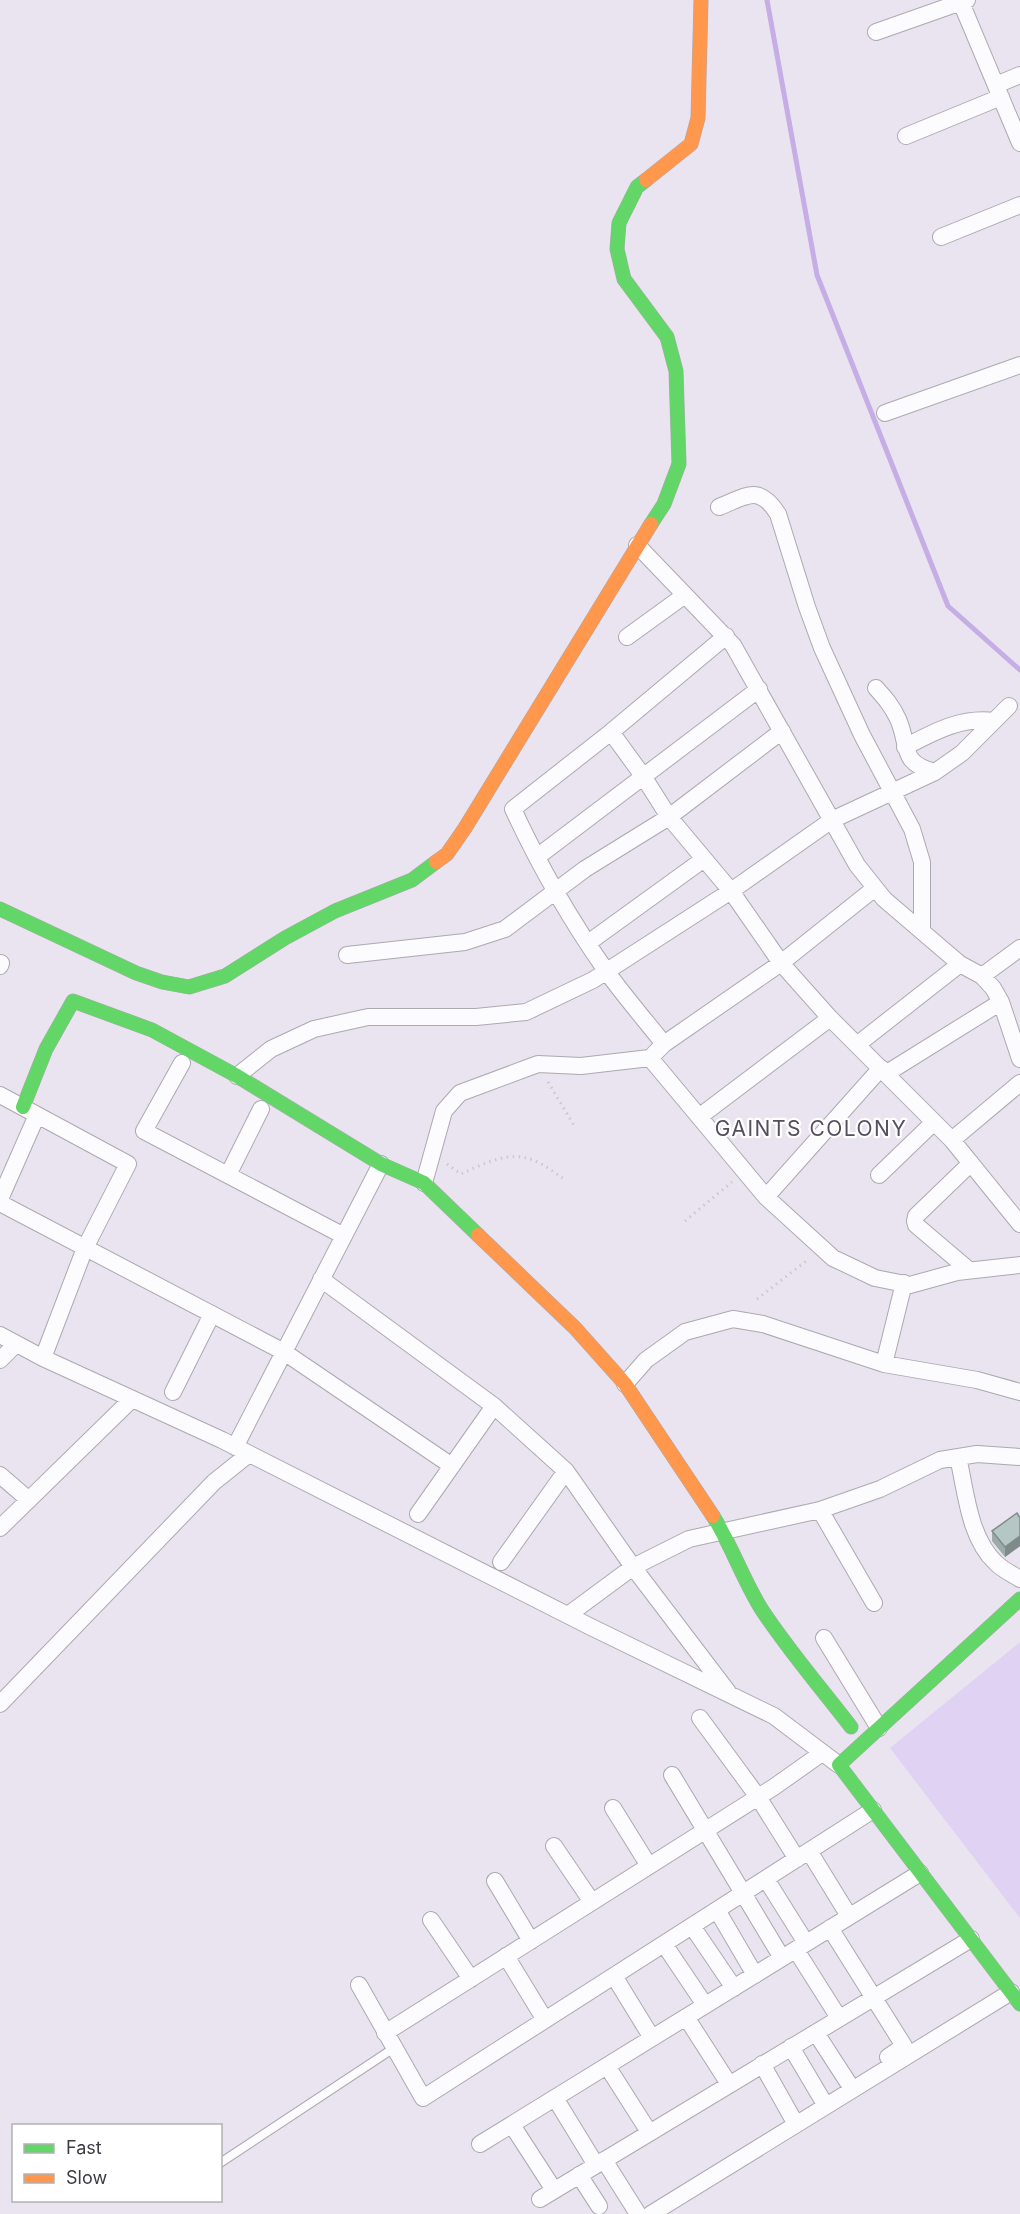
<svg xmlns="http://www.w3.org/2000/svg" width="1020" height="2214" font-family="Inter,sans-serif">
<rect width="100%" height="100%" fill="#e9e4ef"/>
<!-- pitch -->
<path fill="#e0d2f3" d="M1020 1642V1918L890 1748Z"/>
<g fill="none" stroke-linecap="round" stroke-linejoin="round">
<!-- stream -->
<path stroke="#c6ade5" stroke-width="5" d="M767 0 817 275 948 606 1020 670"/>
<defs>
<path id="lane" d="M220 2163 394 2048"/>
<path id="street" d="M960 0 1020 143
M876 32 967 0
M996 85 1020 75
M906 136 1001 97
M941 237 1020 205
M885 413 1020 365
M719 507C747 496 759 484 778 514L807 607 822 648 862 735 912 829 922 862V931
M637 545 733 645 857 865 884 899 960 964 982 976 993 988 1001 1002 1020 1059
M726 636 611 732 513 809C539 865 571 921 607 972 625 997 645 1020 664 1044L650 1058 766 1197 833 1258 875 1278 910 1285 957 1272 1020 1265
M627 637 685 595
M876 688C885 698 892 706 898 719 910 746 899 763 935 772
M611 732 643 776 669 817 731 891 781 963 830 1018 952 1140 1020 1224
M905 747C934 732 960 717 994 721
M537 857 759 689
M588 943 704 859
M347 955 465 942 505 929 585 869 669 817 782 731
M0 966 1 963
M982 976 1020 948
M664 1044 781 963 875 888
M858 1044 960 964
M182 1063 144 1131 344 1236
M887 1073 1001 1002
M237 1076 271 1049 314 1029 368 1017H476L526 1012 593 980 731 891 832 820 935 772 962 753 1009 706
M0 1095 128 1164 85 1248 43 1358
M699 1117 830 1018
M952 1140 1020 1083
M228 1175 261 1109
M879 1175 934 1122
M424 1183 444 1111 460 1093 538 1064 581 1066 650 1058
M766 1197 881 1068
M0 1199 37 1115
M0 1203 284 1352 452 1466
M969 1270 916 1225 915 1221 916 1216 971 1163
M321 1279 494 1406 566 1471 633 1567 728 1692
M0 1335 43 1358 222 1440 589 1626 774 1716 839 1765
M0 1360 16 1344
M884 1364 904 1283
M625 1384 646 1360 685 1332 733 1319 763 1324 884 1364 977 1380 1020 1392
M173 1392 212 1314
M235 1447 381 1164
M958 1457C966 1492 969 1538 996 1563 1003 1570 1012 1574 1020 1579
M0 1475 29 1500
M820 1510 874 1603
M418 1514 494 1406
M0 1528 132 1399
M501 1562 566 1471
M568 1615 633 1567 689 1539 820 1510 880 1489 940 1460 977 1454 1020 1457
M824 1638 879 1728
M0 1704 214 1482 249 1454
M700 1718 758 1797 797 1859
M672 1775 782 1958
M613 1808 649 1866
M554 1846 592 1902
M809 1851 849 1916
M766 1879 806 1943
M495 1881 531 1941
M717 1910 755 1975
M431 1920 471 1979
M692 1926 734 1988
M830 1928 904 2046 888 2057
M664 1944 705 2005
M796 1950 839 2018
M506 1956 545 2020
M614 1976 652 2038
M359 1985 423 2098 873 1810
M686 2017 729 2084
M385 2033 774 1787 822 1753
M816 2033 849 2084
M791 2047 823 2101
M762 2064 793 2119
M607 2066 649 2132
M555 2098 596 2165
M512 2125 554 2190
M480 2144 920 1873
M604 2160 638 2214
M579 2175 599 2206
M540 2199 971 1939
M651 2214 1011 1992"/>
<path id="fast" d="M646 180 637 187 619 223 617 249 624 279 667 337 676 371 679 464 664 504 651 524
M0 909 136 973 162 982 189 987 225 976 285 938 335 911 412 880 436 862
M23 1107 46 1049 73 1001 152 1030 237 1076 381 1164 424 1183 478 1235
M713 1516C732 1546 743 1580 762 1610 789 1651 821 1688 851 1727
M1020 1599 839 1765 1020 2004"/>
<path id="slow" d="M646 180 691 144 698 118 701 0
M436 862 447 854 465 828 651 524
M478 1235 575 1328 625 1384 713 1516"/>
</defs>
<!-- lane casing -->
<use href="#lane" stroke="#aca9b1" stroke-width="10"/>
<!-- street casing -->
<use href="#street" stroke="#aca9b1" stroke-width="18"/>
<!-- fast casing -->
<use href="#fast" stroke="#aca9b1" stroke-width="15"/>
<!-- slow casing -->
<use href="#slow" stroke="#aca9b1" stroke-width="15"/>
<!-- path -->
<path stroke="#cac9cc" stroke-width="3" stroke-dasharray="1.5 4.5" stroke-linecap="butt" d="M548 1082 575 1127
M447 1164 461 1174C483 1164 511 1149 535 1161 545 1165 555 1173 564 1179
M685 1221 732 1182
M757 1299 809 1259"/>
<!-- lane -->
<use href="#lane" stroke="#fcfbfd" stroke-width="8"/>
<!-- street -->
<use href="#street" stroke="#fcfbfd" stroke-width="16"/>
<!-- fast -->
<use href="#fast" stroke="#63d668" stroke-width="14"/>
<!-- slow -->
<use href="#slow" stroke="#ff974d" stroke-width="14"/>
</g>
<!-- wall -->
<path fill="#9baba9" d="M1020 1518V1546L1005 1557 992 1541V1531Z"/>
<!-- shaded-wall -->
<path fill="#7e8b8a" d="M1020 1536V1546L1005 1557V1547Z"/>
<!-- building -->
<path fill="#b4c7c5" stroke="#7e8b8a" stroke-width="1.5" d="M1017 1513 1020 1518V1536L1005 1547 992 1531Z"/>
<g text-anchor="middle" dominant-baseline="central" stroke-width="4.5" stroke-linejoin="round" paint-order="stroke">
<!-- neighbourhood labels -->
<g font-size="21" letter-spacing="1.5" fill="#554e5e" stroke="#fff">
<text x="811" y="1128">GAINTS COLONY</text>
</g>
</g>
<!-- legend -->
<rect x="12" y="2124" width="210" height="78" fill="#ffffff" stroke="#b2b1b4" stroke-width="1.5"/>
<rect x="24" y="2144" width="30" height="9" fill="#63d668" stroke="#b2b1b4" stroke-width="1.5"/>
<text x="66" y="2154" font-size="18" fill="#3e3b43">Fast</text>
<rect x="24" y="2174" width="30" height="9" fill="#ff974d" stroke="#b2b1b4" stroke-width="1.5"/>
<text x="66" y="2184" font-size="18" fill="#3e3b43">Slow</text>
</svg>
